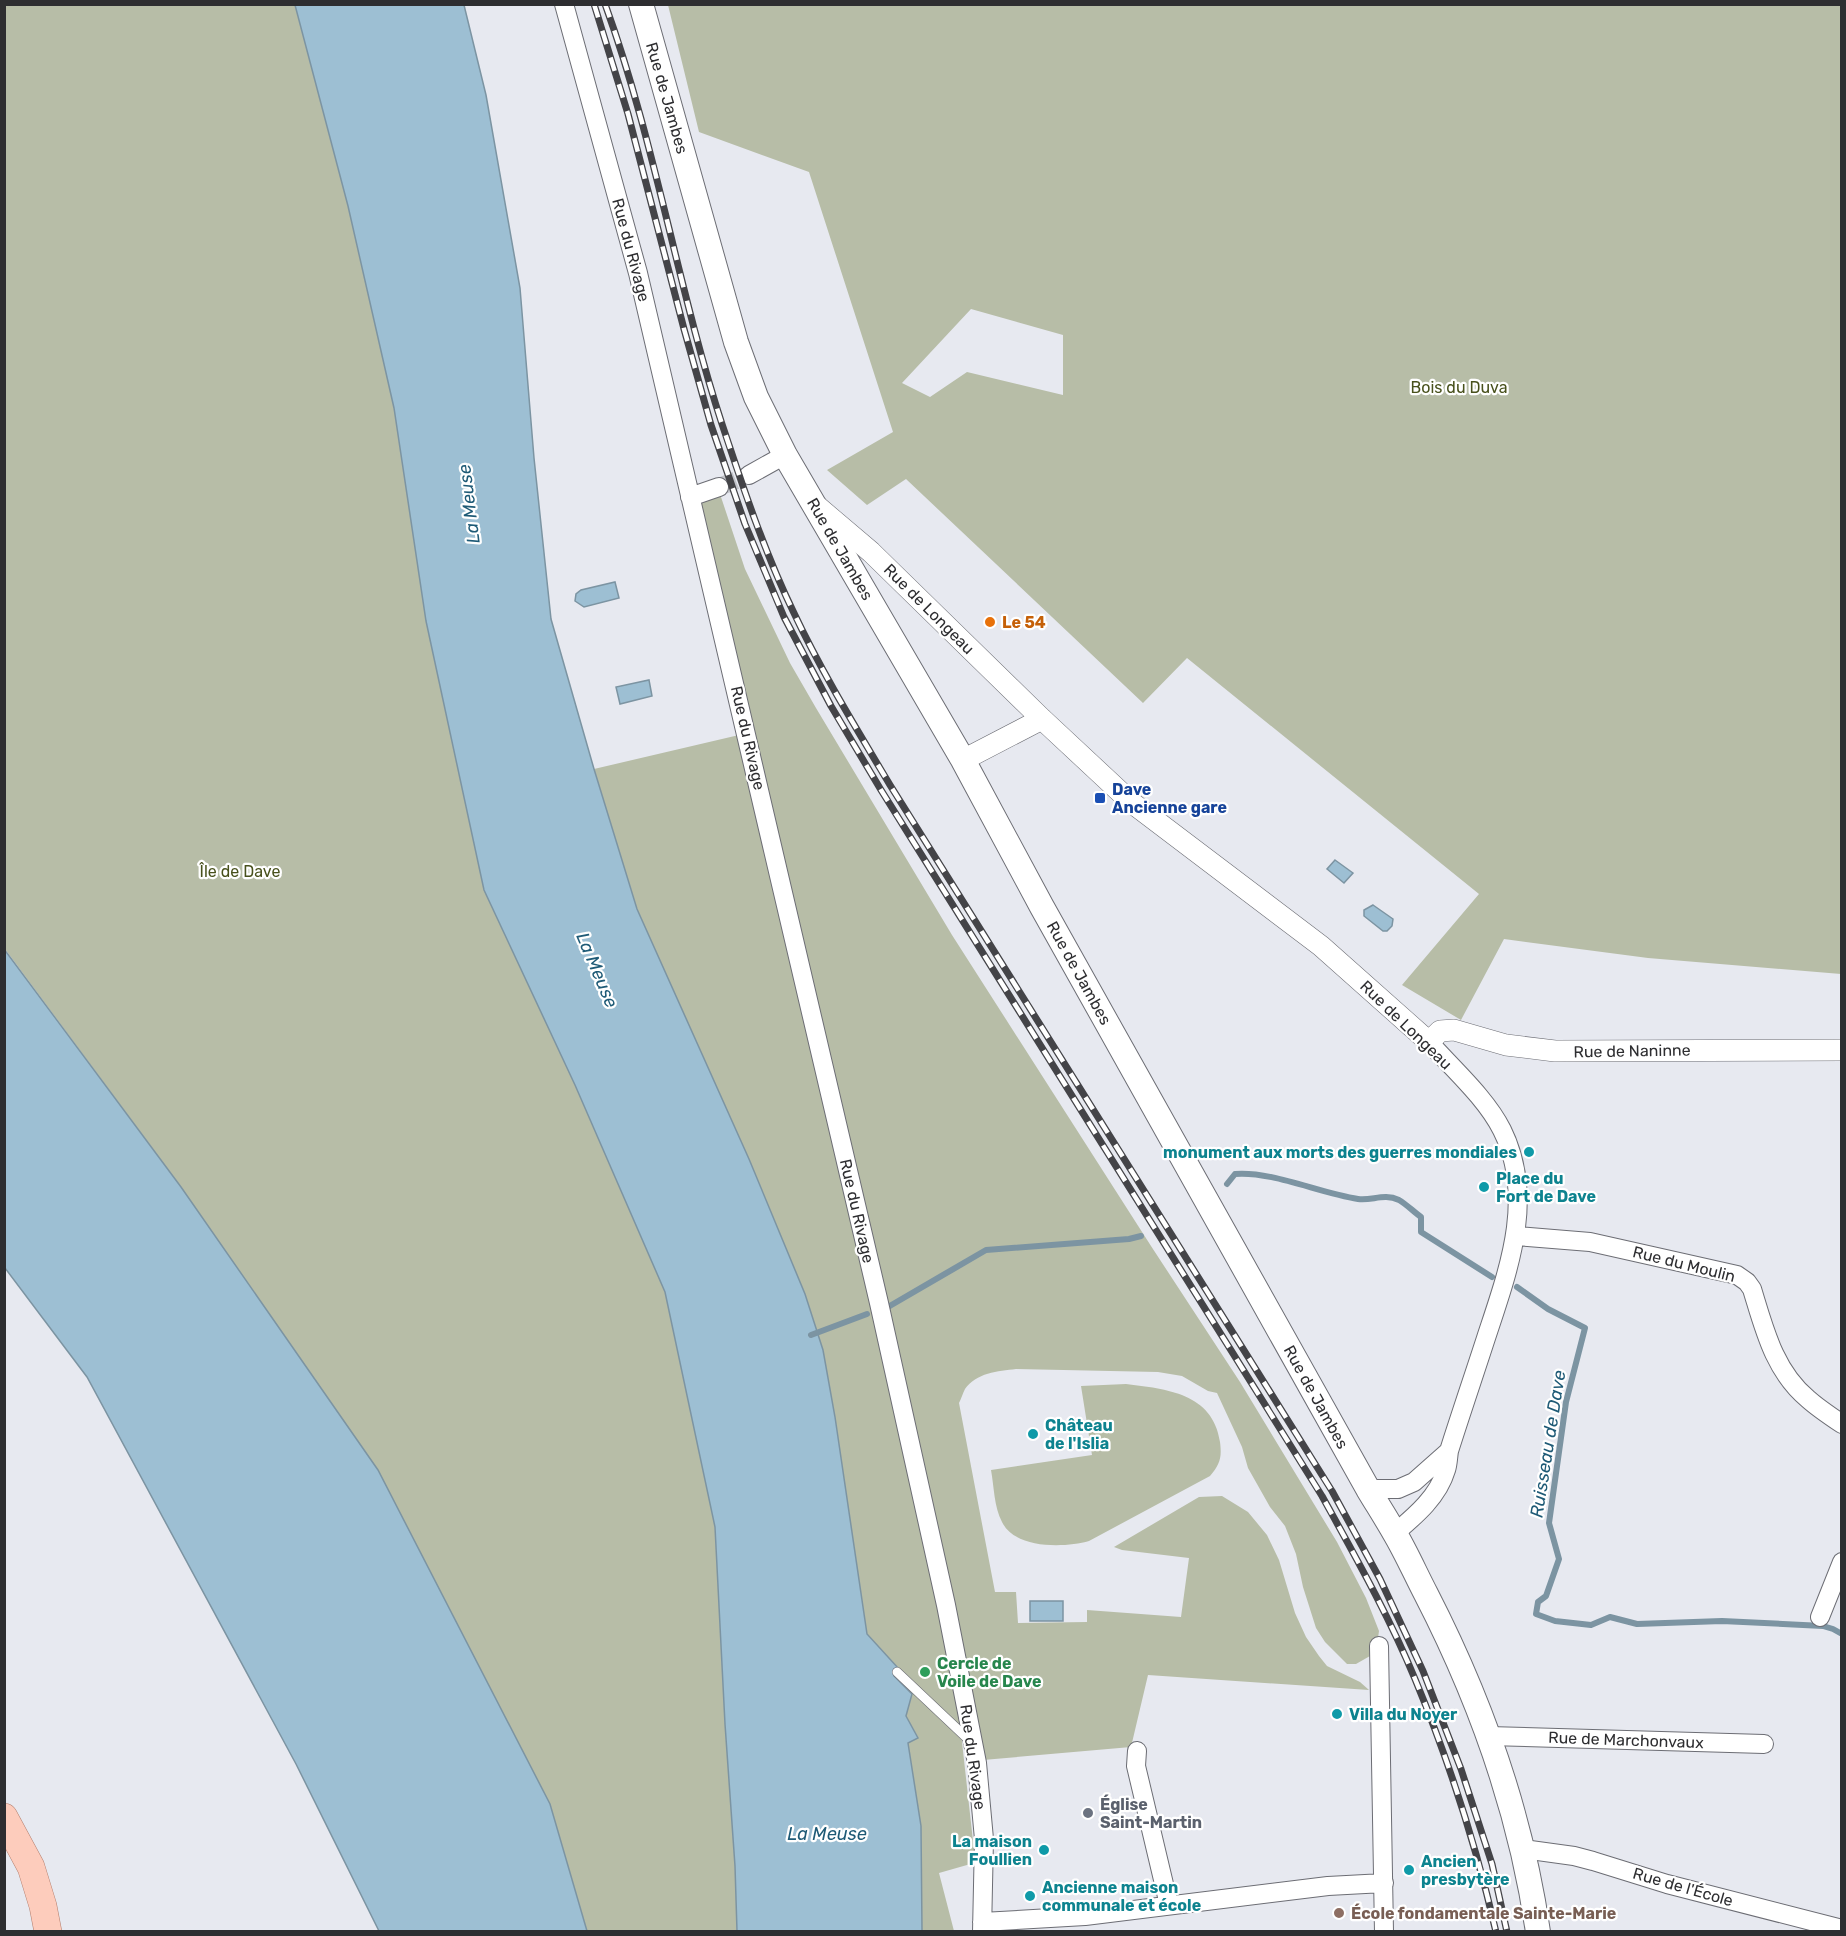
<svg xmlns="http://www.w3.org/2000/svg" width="1846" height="1936" font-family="Rubik,sans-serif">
<rect width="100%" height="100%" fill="#e7e9f0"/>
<!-- green -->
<path fill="#b7bda7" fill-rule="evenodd" d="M4 5H295L348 206 394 408 426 621 484 890 575 1085 665 1292 715 1527 725 1724 735 1866 737 1931H587L550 1804 378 1471 181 1187 5 949Z
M668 5H1841V974L1648 958 1504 939 1461 1020 1402 985 1479 894 1187 658 1143 703 906 479 867 505 827 470 893 432 809 172 699 132ZM971 309 1063 335V395L967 372 930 397 902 383Z
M720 494 745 569 790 663 816 708 952 935 1151 1246 1240 1382 1337 1542 1366 1598 1379 1631 1377 1645 1370 1656 1356 1664H1347L1325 1642 1316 1628 1303 1587 1296 1554 1285 1526 1270 1507 1248 1468 1242 1447 1217 1393 1208 1391 1182 1376 1158 1372 1016 1369C998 1371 976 1373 965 1389 963 1393 961 1399 959 1403L995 1592H1016L1018 1623 1087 1622V1610L1181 1617 1189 1558 1122 1550 1114 1547 1199 1497 1222 1496 1248 1512 1267 1535 1279 1560 1295 1613 1306 1637 1319 1656 1327 1666 1360 1682 1369 1690 1148 1675 1131 1747 983 1760 701 502Z
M739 735 869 1300 964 1726 961 1733 975 1859 974 1863 939 1873 954 1931H922L921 1826 908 1743 918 1737 906 1716 911 1695 894 1676 899 1669 867 1634 835 1417 823 1350 805 1294 749 1159 637 909 594 769Z
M1126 1384C1166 1389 1213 1393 1220 1442 1222 1458 1220 1464 1210 1476L1089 1541C1064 1548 1015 1549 1002 1522 994 1507 994 1486 991 1470L1092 1455 1081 1386Z"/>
<!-- water -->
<path fill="#9dbfd3" stroke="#7c94a2" stroke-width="1.5" d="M295 5H464L486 95 520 288 534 458 551 619 594 769 637 909 749 1159 805 1294 823 1350 835 1417 867 1634 899 1669 894 1676 912 1694 906 1716 918 1738 908 1743 921 1826 922 1931H737L735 1866 725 1724 715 1527 665 1292 575 1085 484 890 426 621 394 408 348 206Z
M615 582 619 598 584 607 575 601 576 594 581 590Z
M649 680 652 696 620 704 616 687Z
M1335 860 1353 873 1344 883 1327 869Z
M1373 905 1393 919 1392 926 1387 931H1383L1364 916V910Z
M4 949 181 1187 378 1470 550 1804 587 1931H379L296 1764 87 1377 5 1268Z
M1030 1601H1063V1621H1030Z"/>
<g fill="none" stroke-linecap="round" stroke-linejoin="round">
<!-- stream -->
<path stroke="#7c94a2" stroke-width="6" d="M1227 1184 1235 1174C1272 1171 1319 1193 1358 1199 1372 1201 1384 1193 1399 1200 1406 1204 1414 1212 1421 1217V1232L1492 1277
M1517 1287 1548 1309 1585 1328 1566 1402 1549 1523 1559 1559 1546 1596 1538 1602 1536 1614 1555 1621 1591 1625 1610 1617 1637 1624 1722 1621 1823 1626 1833 1629 1842 1634
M888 1307 986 1250 1129 1239 1141 1236
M811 1335 867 1314"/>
<!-- minor-tunnel -->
<path stroke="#c2c4ca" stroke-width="18" stroke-dasharray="18 9" stroke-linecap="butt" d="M719 487 749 475"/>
<defs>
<path id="service" d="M897 1672 969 1740"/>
<path id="minor" d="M564 4 638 273 879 1303 946 1605 977 1763 984 1839 982 1932
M749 475 785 455
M690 497 719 487
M1516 1236 1590 1242 1737 1275 1747 1282 1752 1289C1764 1328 1774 1371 1808 1399 1818 1408 1830 1416 1842 1424
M1368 1489H1398L1414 1482 1449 1451
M1395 1533C1415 1516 1438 1497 1446 1470 1448 1464 1448 1457 1449 1451 1461 1413 1474 1375 1486 1338 1508 1271 1536 1198 1502 1130 1486 1098 1453 1069 1429 1042
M1820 1617 1842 1562
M1379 1646 1384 1932
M1488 1736 1764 1744
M1137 1751 1136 1766 1169 1905
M1523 1849 1574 1856 1593 1861 1667 1884 1842 1929
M982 1922 1085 1916 1328 1886 1384 1883"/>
<path id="tertiary" d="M818 507 871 552 1042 719 1131 802 1321 946 1429 1042 1440 1031 1454 1030 1506 1045 1555 1051 1842 1050
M963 760 1042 719"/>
<path id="secondary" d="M641 4 736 342 756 397 785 455 963 760 1042 907 1368 1489C1377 1504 1386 1518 1394 1532 1406 1552 1415 1573 1426 1594 1480 1699 1521 1814 1538 1932"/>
<path id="primary" d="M4 1817 31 1867 43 1906 48 1932"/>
</defs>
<!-- service casing -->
<use href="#service" stroke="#6c6d74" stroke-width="10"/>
<!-- minor casing -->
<use href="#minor" stroke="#6c6d74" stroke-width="20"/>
<!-- tertiary casing -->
<use href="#tertiary" stroke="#6c6d74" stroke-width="22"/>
<!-- secondary casing -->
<use href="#secondary" stroke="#6c6d74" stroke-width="26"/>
<!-- primary casing -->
<use href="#primary" stroke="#b37f6e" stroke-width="28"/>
<!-- service -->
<use href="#service" stroke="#fff" stroke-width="9"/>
<!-- minor -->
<use href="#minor" stroke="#fff" stroke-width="18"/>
<!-- tertiary -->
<use href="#tertiary" stroke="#fff" stroke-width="21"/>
<!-- secondary -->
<use href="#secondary" stroke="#fff" stroke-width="24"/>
<!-- primary -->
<use href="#primary" stroke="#fdccbc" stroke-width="27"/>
<defs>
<path id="rail" d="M594 4 628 114 684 329 711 425 745 524 784 617 831 706 881 790 1322 1496C1355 1556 1389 1616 1415 1679 1449 1761 1476 1845 1496 1932
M605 4C655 141 677 286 722 424 743 487 764 551 793 611 821 671 856 728 890 785L1332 1491 1380 1579 1423 1671 1461 1769 1492 1864 1507 1932"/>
</defs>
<!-- rail casing -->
<use href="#rail" stroke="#444448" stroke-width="7"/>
<!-- rail -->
<use href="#rail" stroke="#fff" stroke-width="4.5" stroke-dasharray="14" stroke-linecap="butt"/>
</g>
<!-- markers -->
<circle fill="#e8710a" stroke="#fff" stroke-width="2" cx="990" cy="622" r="6"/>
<rect fill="#1a4fb4" stroke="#fff" stroke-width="2" x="1094" y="792" width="12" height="12" rx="3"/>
<g fill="#0f9aa8" stroke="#fff" stroke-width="2">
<circle cx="1529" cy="1152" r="6"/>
<circle cx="1484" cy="1187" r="6"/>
<circle cx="1033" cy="1434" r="6"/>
<circle cx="1337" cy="1714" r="6"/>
<circle cx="1044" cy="1850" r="6"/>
<circle cx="1409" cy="1870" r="6"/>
<circle cx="1030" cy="1896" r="6"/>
</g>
<circle fill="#2e9e5b" stroke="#fff" stroke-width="2" cx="925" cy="1672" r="6"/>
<circle fill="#6b7280" stroke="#fff" stroke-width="2" cx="1088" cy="1813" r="6"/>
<circle fill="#8d6e63" stroke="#fff" stroke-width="2" cx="1339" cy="1913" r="6"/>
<g text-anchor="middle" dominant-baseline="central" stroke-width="4.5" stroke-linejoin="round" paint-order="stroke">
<!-- street labels -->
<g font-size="16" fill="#2e2e31" stroke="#fff">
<text transform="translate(667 98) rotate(74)">Rue de Jambes</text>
<text transform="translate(631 250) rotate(75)">Rue du Rivage</text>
<text transform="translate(840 549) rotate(60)">Rue de Jambes</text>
<text transform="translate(929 609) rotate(45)">Rue de Longeau</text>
<text transform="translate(748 738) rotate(77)">Rue du Rivage</text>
<text transform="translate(1079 973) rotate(61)">Rue de Jambes</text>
<text transform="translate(1406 1025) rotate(44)">Rue de Longeau</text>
<text transform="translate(1632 1051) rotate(-1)">Rue de Naninne</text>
<text transform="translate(857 1211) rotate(77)">Rue du Rivage</text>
<text transform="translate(1684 1264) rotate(14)">Rue du Moulin</text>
<text transform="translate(1316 1397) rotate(61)">Rue de Jambes</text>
<text transform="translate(1626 1740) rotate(2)">Rue de Marchonvaux</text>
<text transform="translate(973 1757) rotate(82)">Rue du Rivage</text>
<text transform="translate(1683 1887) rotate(16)">Rue de l'École</text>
</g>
<!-- park labels -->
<g font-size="16" fill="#48511c" stroke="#fff">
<text x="1459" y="387">Bois du Duva</text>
<text x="240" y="871">Île de Dave</text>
</g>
<!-- food labels -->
<g font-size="16" font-weight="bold" fill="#c56008" stroke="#fff" text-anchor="start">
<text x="1002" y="622">Le 54</text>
</g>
<!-- transit labels -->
<g font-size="16" font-weight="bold" fill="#164399" stroke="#fff" text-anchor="start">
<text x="1112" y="789">Dave<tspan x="1112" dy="18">Ancienne gare</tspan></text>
</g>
<!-- culture labels -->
<g font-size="16" font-weight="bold" fill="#0d838f" stroke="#fff" text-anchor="start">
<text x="1517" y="1152" text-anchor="end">monument aux morts des guerres mondiales</text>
<text x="1496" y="1178">Place du<tspan x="1496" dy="18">Fort de Dave</tspan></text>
<text x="1045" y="1425">Château<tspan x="1045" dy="18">de l'Islia</tspan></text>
<text x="1349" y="1714">Villa du Noyer</text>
<text x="1032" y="1841" text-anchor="end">La maison<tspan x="1032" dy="18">Foullien</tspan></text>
<text x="1421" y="1861">Ancien<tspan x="1421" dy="18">presbytère</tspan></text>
<text x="1042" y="1887">Ancienne maison<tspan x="1042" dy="18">communale et école</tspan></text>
</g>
<!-- leisure labels -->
<g font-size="16" font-weight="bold" fill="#27864d" stroke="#fff" text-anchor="start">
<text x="937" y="1663">Cercle de<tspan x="937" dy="18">Voile de Dave</tspan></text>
</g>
<!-- worship labels -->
<g font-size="16" font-weight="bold" fill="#5b616d" stroke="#fff" text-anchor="start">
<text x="1100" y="1804">Église<tspan x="1100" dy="18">Saint-Martin</tspan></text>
</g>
<!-- education labels -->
<g font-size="16" font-weight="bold" fill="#785e54" stroke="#fff" text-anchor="start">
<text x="1351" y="1913">École fondamentale Sainte-Marie</text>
</g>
<!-- water labels -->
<g font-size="18" font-style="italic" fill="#1e5a76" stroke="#fff">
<text transform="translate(469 504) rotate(-97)">La Meuse</text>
<text transform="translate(597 970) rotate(67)">La Meuse</text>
<text transform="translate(1548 1444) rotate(-81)">Ruisseau de Dave</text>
<text x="827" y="1834">La Meuse</text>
</g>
</g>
<!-- border -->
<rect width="1846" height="1936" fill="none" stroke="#2e2e31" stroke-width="12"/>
</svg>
